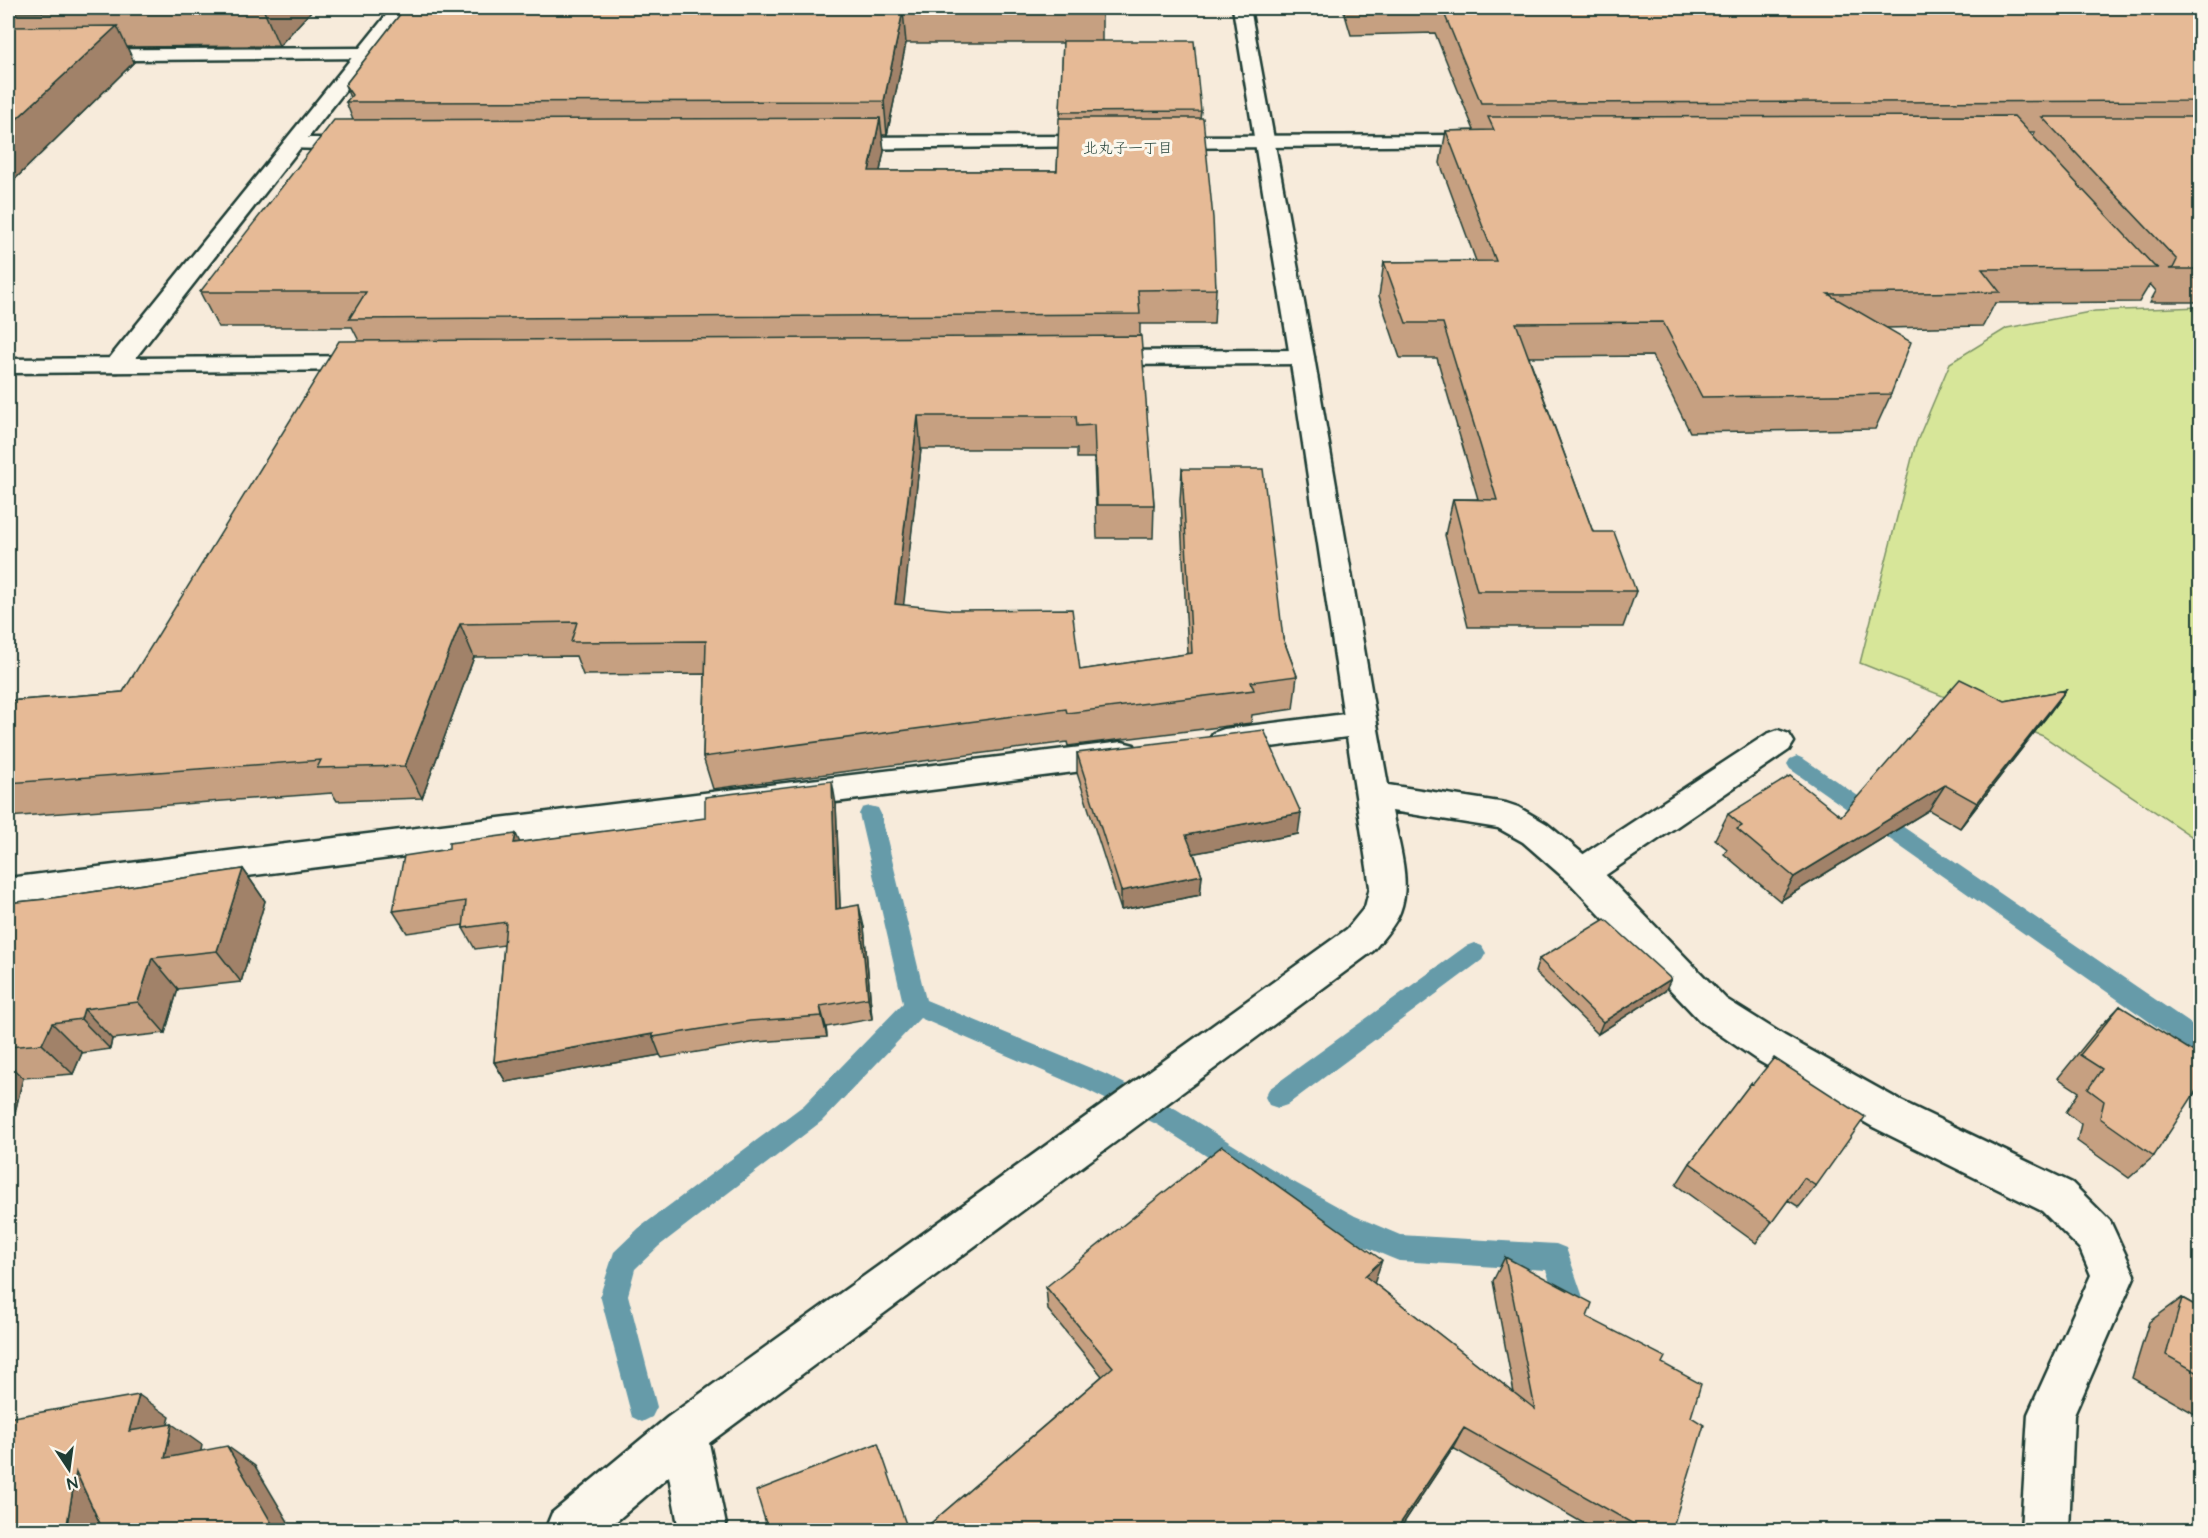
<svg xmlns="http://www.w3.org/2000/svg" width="2208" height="1538" font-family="'Architects Daughter','Klee One',sans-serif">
<rect width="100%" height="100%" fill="#f7ebdb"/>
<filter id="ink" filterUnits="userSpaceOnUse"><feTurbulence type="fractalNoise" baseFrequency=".0167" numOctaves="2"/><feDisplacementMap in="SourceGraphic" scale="12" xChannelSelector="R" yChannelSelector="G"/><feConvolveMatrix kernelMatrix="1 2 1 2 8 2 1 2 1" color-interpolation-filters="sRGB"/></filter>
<g filter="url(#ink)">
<!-- green -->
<path fill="#d7e699" stroke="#7b9266" stroke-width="1.5" d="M2200 307V842L2043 736 1860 663 1915 446 1950 363 2007 328 2095 311Z"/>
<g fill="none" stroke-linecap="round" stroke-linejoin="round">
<!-- stream -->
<path fill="#669ba9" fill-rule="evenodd" d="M1797 756 1804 759 2200 1030V1053L2191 1051 1790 769 1787 764 1790 759Z
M870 806 878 808 881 814 926 1000 1105 1074 1176 1109 1290 1180 1355 1216 1400 1235 1556 1244 1566 1248 1584 1300 1580 1310 1570 1314 1560 1310 1546 1270 1399 1261 1389 1257 1335 1234 1272 1198 1158 1125 1087 1090 920 1018 822 1121 659 1246 635 1269 628 1295 657 1407 652 1417 642 1422 632 1417 600 1295 614 1252 639 1228 804 1105 903 1003 859 814 862 808Z
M1474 943 1482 946 1486 953 1482 960 1287 1105 1278 1108 1269 1105 1265 1097 1269 1089 1466 946Z"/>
<defs>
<path id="lane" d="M1778 730 1789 734 1794 742 1789 750 1594 883 1582 887 1570 883 1564 873 1570 863 1767 734Z"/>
<path id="street" d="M364 48 371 50 373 54 371 58 8 61V50Z
M1488 135 1495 137 1498 141 1495 145 1161 148 1154 146 1151 142 1154 138 1161 136Z
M1104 136 1111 138 1114 142 1111 146 837 149 830 147 827 143 830 139 837 137Z
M293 138H360L367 140 370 144 367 148 360 150 286 148 283 144 286 140Z
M1302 350 1311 352 1314 357 1311 362 1302 364 1100 365 1091 363 1088 358 1091 353 1100 351Z
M370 356 379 358 382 363 379 368 370 370 8 373V359Z
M1361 712 1372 716 1377 724 1388 785 1506 803 1518 807 1547 824 1594 863 1726 999 1785 1036 1901 1101 2072 1183 2110 1221 2135 1275 2074 1415 2069 1530H2021L2028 1414 2091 1275 2080 1249 2042 1211 1873 1127 1757 1060 1700 1021 1570 883 1523 842 1498 828 1392 811C1398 843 1412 881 1400 912 1395 926 1382 939 1373 951L709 1443 727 1530H679L669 1476 606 1530H545L552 1513 668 1417 1347 929 1365 907 1370 887 1347 737 1224 753 1213 749 1208 741 1213 733 1224 729Z
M1122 742 1134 745 1138 754 1134 763 1122 766 8 906V878Z"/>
<path id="secondary" d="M392 8H410L126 370 117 372 108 370 105 365 108 360Z
M1233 8H1250L1314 357 1377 724 1372 732 1361 736 1350 732 1345 724 1290 357Z"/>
</defs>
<!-- lane casing -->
<use href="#lane" stroke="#1f3d34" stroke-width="5"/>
<!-- street casing -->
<use href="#street" stroke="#1f3d34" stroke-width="5"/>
<!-- secondary casing -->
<use href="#secondary" stroke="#1f3d34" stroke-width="5"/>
<!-- lane -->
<use href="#lane" fill="#fbf7ec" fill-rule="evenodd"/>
<!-- street -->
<use href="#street" fill="#fbf7ec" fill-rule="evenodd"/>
<!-- secondary -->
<use href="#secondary" fill="#fbf7ec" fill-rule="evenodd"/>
</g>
<!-- wall -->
<path fill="#c6a081" stroke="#1f3d34" stroke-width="1.5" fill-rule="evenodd" d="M8 8H314L279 46 127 47 134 62 8 186Z
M405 8H1102V41L1201 111 1200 118 1216 289 1214 324H1140V336L1154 505 1153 538H1097L1094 458H1077V449H921L903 605 1080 670 1188 654 1180 501 1182 469 1283 638 1297 676 1293 709 1252 715 1251 723 1068 746 1067 742 713 789 703 757 705 674 583 675 576 656 474 657 422 798 337 801 332 793 8 817V701L123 692 359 341 352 327H218L200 292 353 120 346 102 350 98 345 85ZM906 43H1063L1060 118 1057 171H880L884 151 882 135H887Z
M1343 8H2200V302H2150L2156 291 2150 284 2139 302 1995 303 1983 326 1885 328 1891 394 1875 429 1690 432 1652 356 1529 357 1593 532 1636 591 1623 627H1468L1445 535 1453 499H1478L1437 358H1400L1379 296 1384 262 1476 261 1440 163 1446 131 1474 130 1435 33 1351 35ZM2029 132H2035L2033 136Z
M2066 690 2048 715 1960 828 1929 810 1780 901 1724 854 1727 849 1715 839 1728 814 1841 816 2005 701Z
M1077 753 1298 834 1194 853 1202 875 1200 895 1121 910 1077 773Z
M836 804 840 908 864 927 872 1019 826 1027 827 1037 757 1042 662 1058 660 1055 506 1082 494 1062 504 945 475 949 463 928V925L407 933 393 911 520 843Z
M243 869 265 901 241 982 178 989 165 1033 112 1039 110 1049 82 1053 73 1074 23 1078 13 1121 8 1122V903L46 899Z
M1539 959 1665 991 1598 1034 1535 972Z
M2120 1006 2154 1156 2129 1178 2077 1141 2081 1124 2066 1112 2079 1092 2058 1078 2098 1029Z
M1751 1083 1816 1186 1799 1207 1788 1200 1756 1243 1676 1185 1690 1163Z
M1505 1257 1587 1317 1662 1363 1691 1417 1672 1530H1595L1453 1448 1399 1530H923L1102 1376 1048 1310 1046 1287 1374 1283 1514 1393 1493 1281Z
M2182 1298 2200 1308V1417L2132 1378 2149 1322Z"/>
<!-- shaded-wall -->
<path fill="#a18269" stroke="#1f3d34" stroke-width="1.5" d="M268 8H314L279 46 264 11Z
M903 11 906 43 887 135 884 101Z
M117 26 134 62 8 186V127Z
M880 118 884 151 873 205 869 171Z
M918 416 921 449 900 637 895 604Z
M460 624 474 657 422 798 405 766Z
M2066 690 2048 715 1960 828 1977 803Z
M832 781 836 804 841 931 836 909Z
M1945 785 1929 810 1780 901 1794 877Z
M1301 813 1298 834 1185 855 1186 835Z
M516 834 526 856 514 843Z
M243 869 265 901 241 982 217 951Z
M1202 875 1200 895 1121 910V891Z
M859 905 864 927 872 1019 868 998Z
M152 958 178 989 165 1033 138 1002Z
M1671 979 1665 991 1598 1034 1603 1022Z
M820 1006 826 1027 827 1037 822 1016Z
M84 1009 112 1039 110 1049 81 1019Z
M52 1023 82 1053 73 1074 42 1044Z
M653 1034V1037L660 1055 506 1082 494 1062Z
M8 1064 23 1078 13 1121 8 1122Z
M1382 1260 1374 1284 1365 1276Z
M139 1395 170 1417 160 1452 129 1431Z
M172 1424 202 1445 196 1478 165 1458Z
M1464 1428 1453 1448 1399 1530H1396Z
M227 1446 255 1466 293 1530H270Z
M76 1472 103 1530H66Z"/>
<!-- building -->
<path fill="#e6ba96" stroke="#1f3d34" stroke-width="1.5" d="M8 8H268L264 11 8 13Z
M405 8H1102V11H903L884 101 346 102 352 95 345 85Z
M1442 8H2200V101L1481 103Z
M117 26 8 127V27Z
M1063 41H1194L1201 111 1060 112Z
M2014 116 2154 266 2159 268 1982 269 2000 292 1828 294 1911 342 1891 394 1702 397 1663 322 1516 323 1593 532H1614L1636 591H1477L1453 499 1497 500 1443 323H1406L1384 262 1496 261 1446 131 1494 130 1488 117Z
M2042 117H2200V269H2169L2173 268 2177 260Z
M880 118 869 171H1057L1059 118H1203L1213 218 1216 289 1138 290 1140 314 349 319 366 292H200L334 120Z
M1141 336 1154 505H1097L1094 425 1077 426 1076 416H918L895 604 953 610 1072 609 1080 670 1192 653 1182 469H1263L1283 638 1297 676 1251 682 1254 690 1067 713 1066 709 703 757 706 641 571 642 577 622 460 624 405 766 317 768 321 760 8 783V701L123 692 339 341Z
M1960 679 2005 701 2066 690 1977 803 1945 785 1794 877 1737 829 1742 826 1728 814 1790 776 1841 816Z
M1264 730 1301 813 1186 835 1202 875 1121 891 1077 753Z
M832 781 836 909 859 905 868 998 820 1006 822 1016 750 1021 653 1037V1034L494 1062 506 922 463 928 466 901 393 911 404 856 449 849V843L516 834 514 843 705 818V797Z
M243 869 217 951 152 958 138 1002 84 1009 81 1019 52 1023 42 1044 8 1047V903L46 899Z
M1605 919 1671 979 1603 1022 1539 959Z
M2120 1006 2200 1056V1085L2154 1156 2100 1118 2104 1101 2088 1089 2102 1069 2080 1055Z
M1774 1058 1865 1117 1816 1186 1804 1178 1772 1222 1690 1163 1751 1083 1753 1084Z
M1222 1146 1382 1260 1365 1276 1535 1409 1505 1257 1592 1303 1587 1317 1665 1357 1662 1363 1701 1384 1691 1417 1704 1425 1672 1530H1644L1464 1428 1396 1530H1237L1233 1527 1234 1530H923L1113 1367 1046 1287Z
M2182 1298 2200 1308V1374L2166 1355Z
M139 1395 129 1431 172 1424 165 1458 227 1446 274 1527 270 1530H103L76 1472 66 1530H8V1418Z
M878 1443 908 1530H768L756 1491Z"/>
</g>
<g text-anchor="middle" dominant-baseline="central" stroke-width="6" stroke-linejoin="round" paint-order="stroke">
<!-- far-neighbourhood labels -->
<g font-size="15" fill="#1f3d34" stroke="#fbf7ec">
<text x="1128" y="148">北丸子一丁目</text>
</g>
</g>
<!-- margin -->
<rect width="2208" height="1538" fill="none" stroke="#fbf7ec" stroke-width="30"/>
<rect x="15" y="15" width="2178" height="1508" fill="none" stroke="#1f3d34" stroke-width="2" filter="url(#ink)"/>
<!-- north arrow -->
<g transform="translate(69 1469) rotate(167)" stroke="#fbf7ec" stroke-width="4.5" paint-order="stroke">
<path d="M0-4.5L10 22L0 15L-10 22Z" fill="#1f3d34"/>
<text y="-9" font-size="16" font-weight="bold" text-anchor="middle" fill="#1f3d34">N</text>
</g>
</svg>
